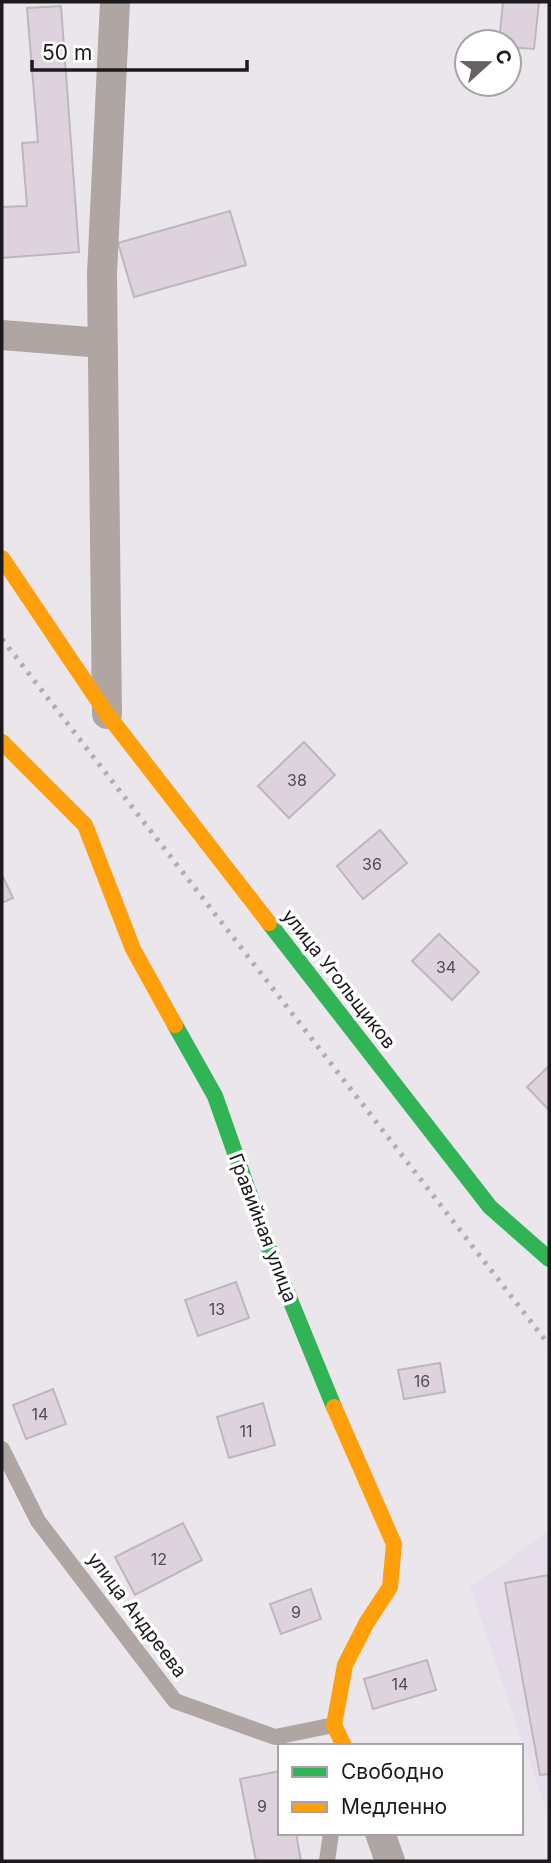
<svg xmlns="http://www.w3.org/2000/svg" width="551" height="1863" font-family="Inter,sans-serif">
<rect width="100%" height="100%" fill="#ebe6eb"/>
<!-- commercial -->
<path fill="#e7deec" d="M549 1531V1819L470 1588Z"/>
<!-- building -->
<path fill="#dfd2df" stroke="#bbb7bb" stroke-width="2" d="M503 2H539L534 49 509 47V42H499Z
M61 6 79 252 2 258V207L27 206 22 143 38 142 27 8Z
M230 211 246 265 134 297 118 243Z
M304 742 335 775 289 818 258 786Z
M380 830 407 863 363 899 337 866Z
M2 875 13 898 2 903Z
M439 934 479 972 452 1000 412 961Z
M549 1066V1110L527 1087Z
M236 1282 249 1318 198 1336 185 1300Z
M440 1363 445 1392 404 1399 398 1370Z
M53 1389 66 1424 26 1439 13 1405Z
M263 1403 275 1445 229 1458 217 1417Z
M183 1523 202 1560 135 1595 115 1557Z
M549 1575V1774L540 1775 505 1583Z
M311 1589 321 1619 281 1634 270 1604Z
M427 1660 436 1690 373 1709 364 1679Z
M280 1771V1833H296L301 1861H256L240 1779Z"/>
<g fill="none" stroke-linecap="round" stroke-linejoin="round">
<!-- lane -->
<path stroke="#afa6a3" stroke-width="16" d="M2 1449 38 1521 175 1701 275 1737 334 1725
M327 1861 331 1833"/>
<!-- street -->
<path stroke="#afa6a3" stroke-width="30" d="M2 335 102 343
M107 714 102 274 115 2
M380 1833 390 1861"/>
<!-- fast -->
<path stroke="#30b455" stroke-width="16" d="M269 923 490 1207 549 1259
M175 1025 215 1096 266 1241 334 1407"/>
<!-- slow -->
<path stroke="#ff9f0a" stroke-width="16" d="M2 558 107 714 269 923
M2 742 85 825 133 949 175 1025
M334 1407 394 1544 390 1587 367 1622 345 1665 334 1725 344 1746"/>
<!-- rail -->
<path stroke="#b4adad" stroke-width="5" stroke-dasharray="3.5 7" stroke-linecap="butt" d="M2 639 549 1345"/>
</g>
<g text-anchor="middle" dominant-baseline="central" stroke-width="7" stroke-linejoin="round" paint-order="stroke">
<!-- number labels -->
<g font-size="16" fill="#504a50">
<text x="297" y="780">38</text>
<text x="372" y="864">36</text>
<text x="446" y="967">34</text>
<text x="217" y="1309">13</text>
<text x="422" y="1381">16</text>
<text x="40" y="1414">14</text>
<text x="246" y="1431">11</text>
<text x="159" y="1559">12</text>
<text x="296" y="1612">9</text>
<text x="400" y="1684">14</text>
<text x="262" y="1806">9</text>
</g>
<!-- street labels -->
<g font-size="19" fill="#1d1a1d" stroke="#fff">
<text transform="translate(339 979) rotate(52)">улица Угольщиков</text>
<text transform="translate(263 1228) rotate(69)">Гравийная улица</text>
<text transform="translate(137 1615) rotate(53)">улица Андреева</text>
</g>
</g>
<!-- border -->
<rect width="551" height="1863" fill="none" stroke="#1d1a1d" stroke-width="7"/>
<!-- legend -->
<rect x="278" y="1744" width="245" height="91" fill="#ffffff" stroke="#a5a3a5" stroke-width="2"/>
<rect x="292" y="1767" width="35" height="10" fill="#30b455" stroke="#a5a3a5" stroke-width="2"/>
<text x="341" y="1779" font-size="21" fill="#1d1a1d">Свободно</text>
<rect x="292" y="1802" width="35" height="10" fill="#ff9f0a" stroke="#a5a3a5" stroke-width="2"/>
<text x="341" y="1814" font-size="21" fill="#1d1a1d">Медленно</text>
<!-- north arrow -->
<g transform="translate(488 63) rotate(69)"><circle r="33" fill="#ffffff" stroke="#a5a3a5" stroke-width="2"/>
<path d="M0-5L12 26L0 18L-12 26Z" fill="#656165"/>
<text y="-10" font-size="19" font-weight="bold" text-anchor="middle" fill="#1d1a1d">С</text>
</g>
<!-- scale -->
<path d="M32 60v10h215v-10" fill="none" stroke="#1d1a1d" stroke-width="3.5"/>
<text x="42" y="60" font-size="21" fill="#1d1a1d" stroke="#ffffff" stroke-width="5" paint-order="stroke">50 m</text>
</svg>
